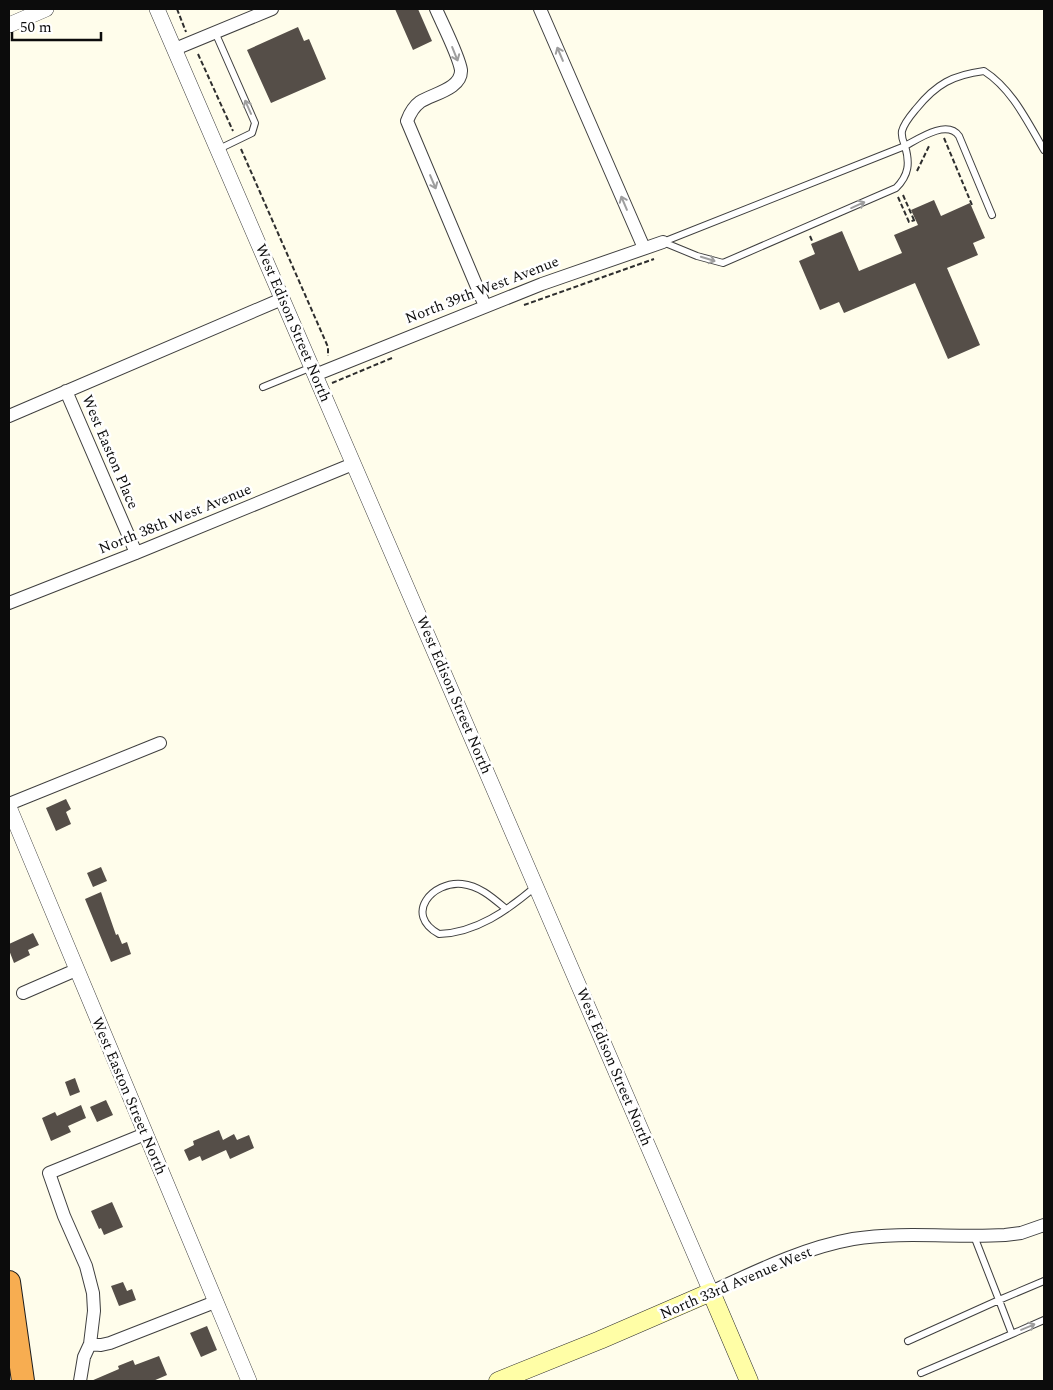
<svg xmlns="http://www.w3.org/2000/svg" width="1053" height="1390" font-family="Spectral,serif">
<rect width="100%" height="100%" fill="#fffdeb"/>
<!-- building -->
<path fill="#554e48" d="M395 9H418L432 41 413 50Z
M298 27 304 41 309 39 326 79 271 103 247 50Z
M934 200 941 216 970 203 985 238 973 243 978 255 947 268 980 345 948 359 915 283 844 313 839 302 820 310 799 261 815 254 811 244 842 231 859 271 902 253 894 235 918 225 911 210Z
M66 799 71 809 66 812 71 824 56 831 46 808Z
M101 867 107 881 93 887 87 873Z
M101 892 116 935 118 934 122 944 127 942 131 954 111 962 85 899Z
M33 933 39 945 28 950 30 955 14 963 9 950V944Z
M75 1078 80 1092 70 1096 65 1082Z
M106 1100 113 1115 97 1122 90 1107Z
M81 1105 86 1118 68 1126 71 1132 51 1141 42 1118 55 1112 57 1116Z
M219 1130 223 1140 234 1134 237 1140 249 1135 254 1148 230 1159 226 1150 202 1161 200 1156 189 1161 184 1150 194 1145 193 1141Z
M112 1202 123 1227 104 1235 101 1228 99 1229 91 1211Z
M123 1282 127 1291 132 1289 136 1300 119 1306 111 1286Z
M207 1326 217 1350 201 1357 190 1333Z
M159 1356 167 1375 153 1381H91L119 1369 118 1366 133 1360 135 1365Z"/>
<g fill="none" stroke-linecap="round" stroke-linejoin="round">
<defs>
<path id="service" d="M215 32 255 123 252 133 219 149
M663 242 697 256 723 263 896 188C909 175 910 163 905 146 903 141 901 137 902 131 904 123 911 115 916 109 936 84 953 75 984 71 1012 89 1027 121 1044 150
M663 242 905 146C918 139 947 119 959 136L992 215
M263 387 312 367
M506 909C493 898 480 886 462 884 433 881 403 914 439 934 476 933 508 910 535 887
M974 1236 999 1300 1044 1281
M1012 1334 1044 1320
M908 1341 999 1300 1012 1334 921 1373"/>
<path id="minor" d="M436 9C442 23 459 56 461 70 462 89 432 94 420 102 413 107 410 113 407 121L485 306
M540 9 644 248
M175 49 272 9
M315 375 542 284 663 242
M66 391 136 553
M9 416 282 299
M9 603 136 553 353 464
M9 804 160 743
M23 993 76 970
M711 1292C757 1271 803 1248 853 1239 903 1231 955 1238 1005 1235L1021 1233 1044 1225
M90 1344 101 1345 110 1343 215 1302
M80 1381 84 1357 90 1344 94 1311 93 1293 86 1266 64 1216 49 1173 145 1134"/>
<path id="tertiary" d="M157 9 711 1292
M9 25 46 9
M9 807 249 1381"/>
<path id="secondary" d="M498 1381 600 1340 711 1292 749 1381"/>
<path id="motorway" d="M9 1282 23 1381"/>
</defs>
<!-- service casing -->
<use href="#service" stroke="#3f3f3f" stroke-width="8"/>
<!-- minor casing -->
<use href="#minor" stroke="#3f3f3f" stroke-width="14"/>
<!-- tertiary casing -->
<use href="#tertiary" stroke="#3f3f3f" stroke-width="16"/>
<!-- secondary casing -->
<use href="#secondary" stroke="#2e2e2e" stroke-width="19"/>
<!-- motorway casing -->
<use href="#motorway" stroke="#1d1d1d" stroke-width="24"/>
<!-- path -->
<path stroke="#2e2e2e" stroke-width="2" stroke-dasharray="5 2.5" stroke-linecap="butt" d="M177 9 186 32
M198 54 233 131
M944 138 972 205
M241 149 328 347V356
M917 171 930 144
M903 195 914 220
M898 197 909 222 915 220
M810 236 813 243
M524 305 654 259
M332 383 392 358"/>
<!-- service -->
<use href="#service" stroke="#fff" stroke-width="6"/>
<!-- minor -->
<use href="#minor" stroke="#fff" stroke-width="12"/>
<!-- tertiary -->
<use href="#tertiary" stroke="#fff" stroke-width="15"/>
<!-- secondary -->
<use href="#secondary" stroke="#fffea6" stroke-width="18"/>
<!-- motorway -->
<use href="#motorway" stroke="#f7ad51" stroke-width="22"/>
</g>
<!-- one-way arrows -->
<defs><path id="oneway-shaft" d="M-6 0H5M1.5-3L5.5 0L1.5 3" fill="none" stroke-width="1.6" stroke-linecap="round" stroke-linejoin="round" transform="scale(1.25)"/></defs>
<g stroke="#9e9e9e">
<use href="#oneway-shaft" transform="translate(455 54) rotate(68)"/>
<use href="#oneway-shaft" transform="translate(560 54) rotate(-113)"/>
<use href="#oneway-shaft" transform="translate(248 107) rotate(-114)"/>
<use href="#oneway-shaft" transform="translate(433 182) rotate(67)"/>
<use href="#oneway-shaft" transform="translate(624 203) rotate(-113)"/>
<use href="#oneway-shaft" transform="translate(858 205) rotate(-24)"/>
<use href="#oneway-shaft" transform="translate(708 259) rotate(17)"/>
<use href="#oneway-shaft" transform="translate(1028 1327) rotate(-23)"/>
</g>
<g text-anchor="middle" dominant-baseline="central" stroke-width="5" stroke-linejoin="round" paint-order="stroke">
<!-- street labels -->
<g font-size="15" fill="#0c0c0c" stroke="#fff">
<text transform="translate(482 290) rotate(-21)">North 39th West Avenue</text>
<text transform="translate(293 323) rotate(67)">West Edison Street North</text>
<text transform="translate(110 452) rotate(67)">West Easton Place</text>
<text transform="translate(175 519) rotate(-22)">North 38th West Avenue</text>
<text transform="translate(454 695) rotate(67)">West Edison Street North</text>
<text transform="translate(614 1067) rotate(67)">West Edison Street North</text>
<text transform="translate(129 1096) rotate(67)">West Easton Street North</text>
<text transform="translate(736 1283) rotate(-23)">North 33rd Avenue West</text>
</g>
</g>
<!-- border -->
<rect width="1053" height="1390" fill="none" stroke="#0c0c0c" stroke-width="20"/>
<!-- scale -->
<path d="M12 32v8h89v-8" fill="none" stroke="#0c0c0c" stroke-width="2.5"/>
<text x="20" y="32" font-size="15" fill="#0c0c0c" stroke="#ffffff" stroke-width="4" paint-order="stroke">50 m</text>
</svg>
